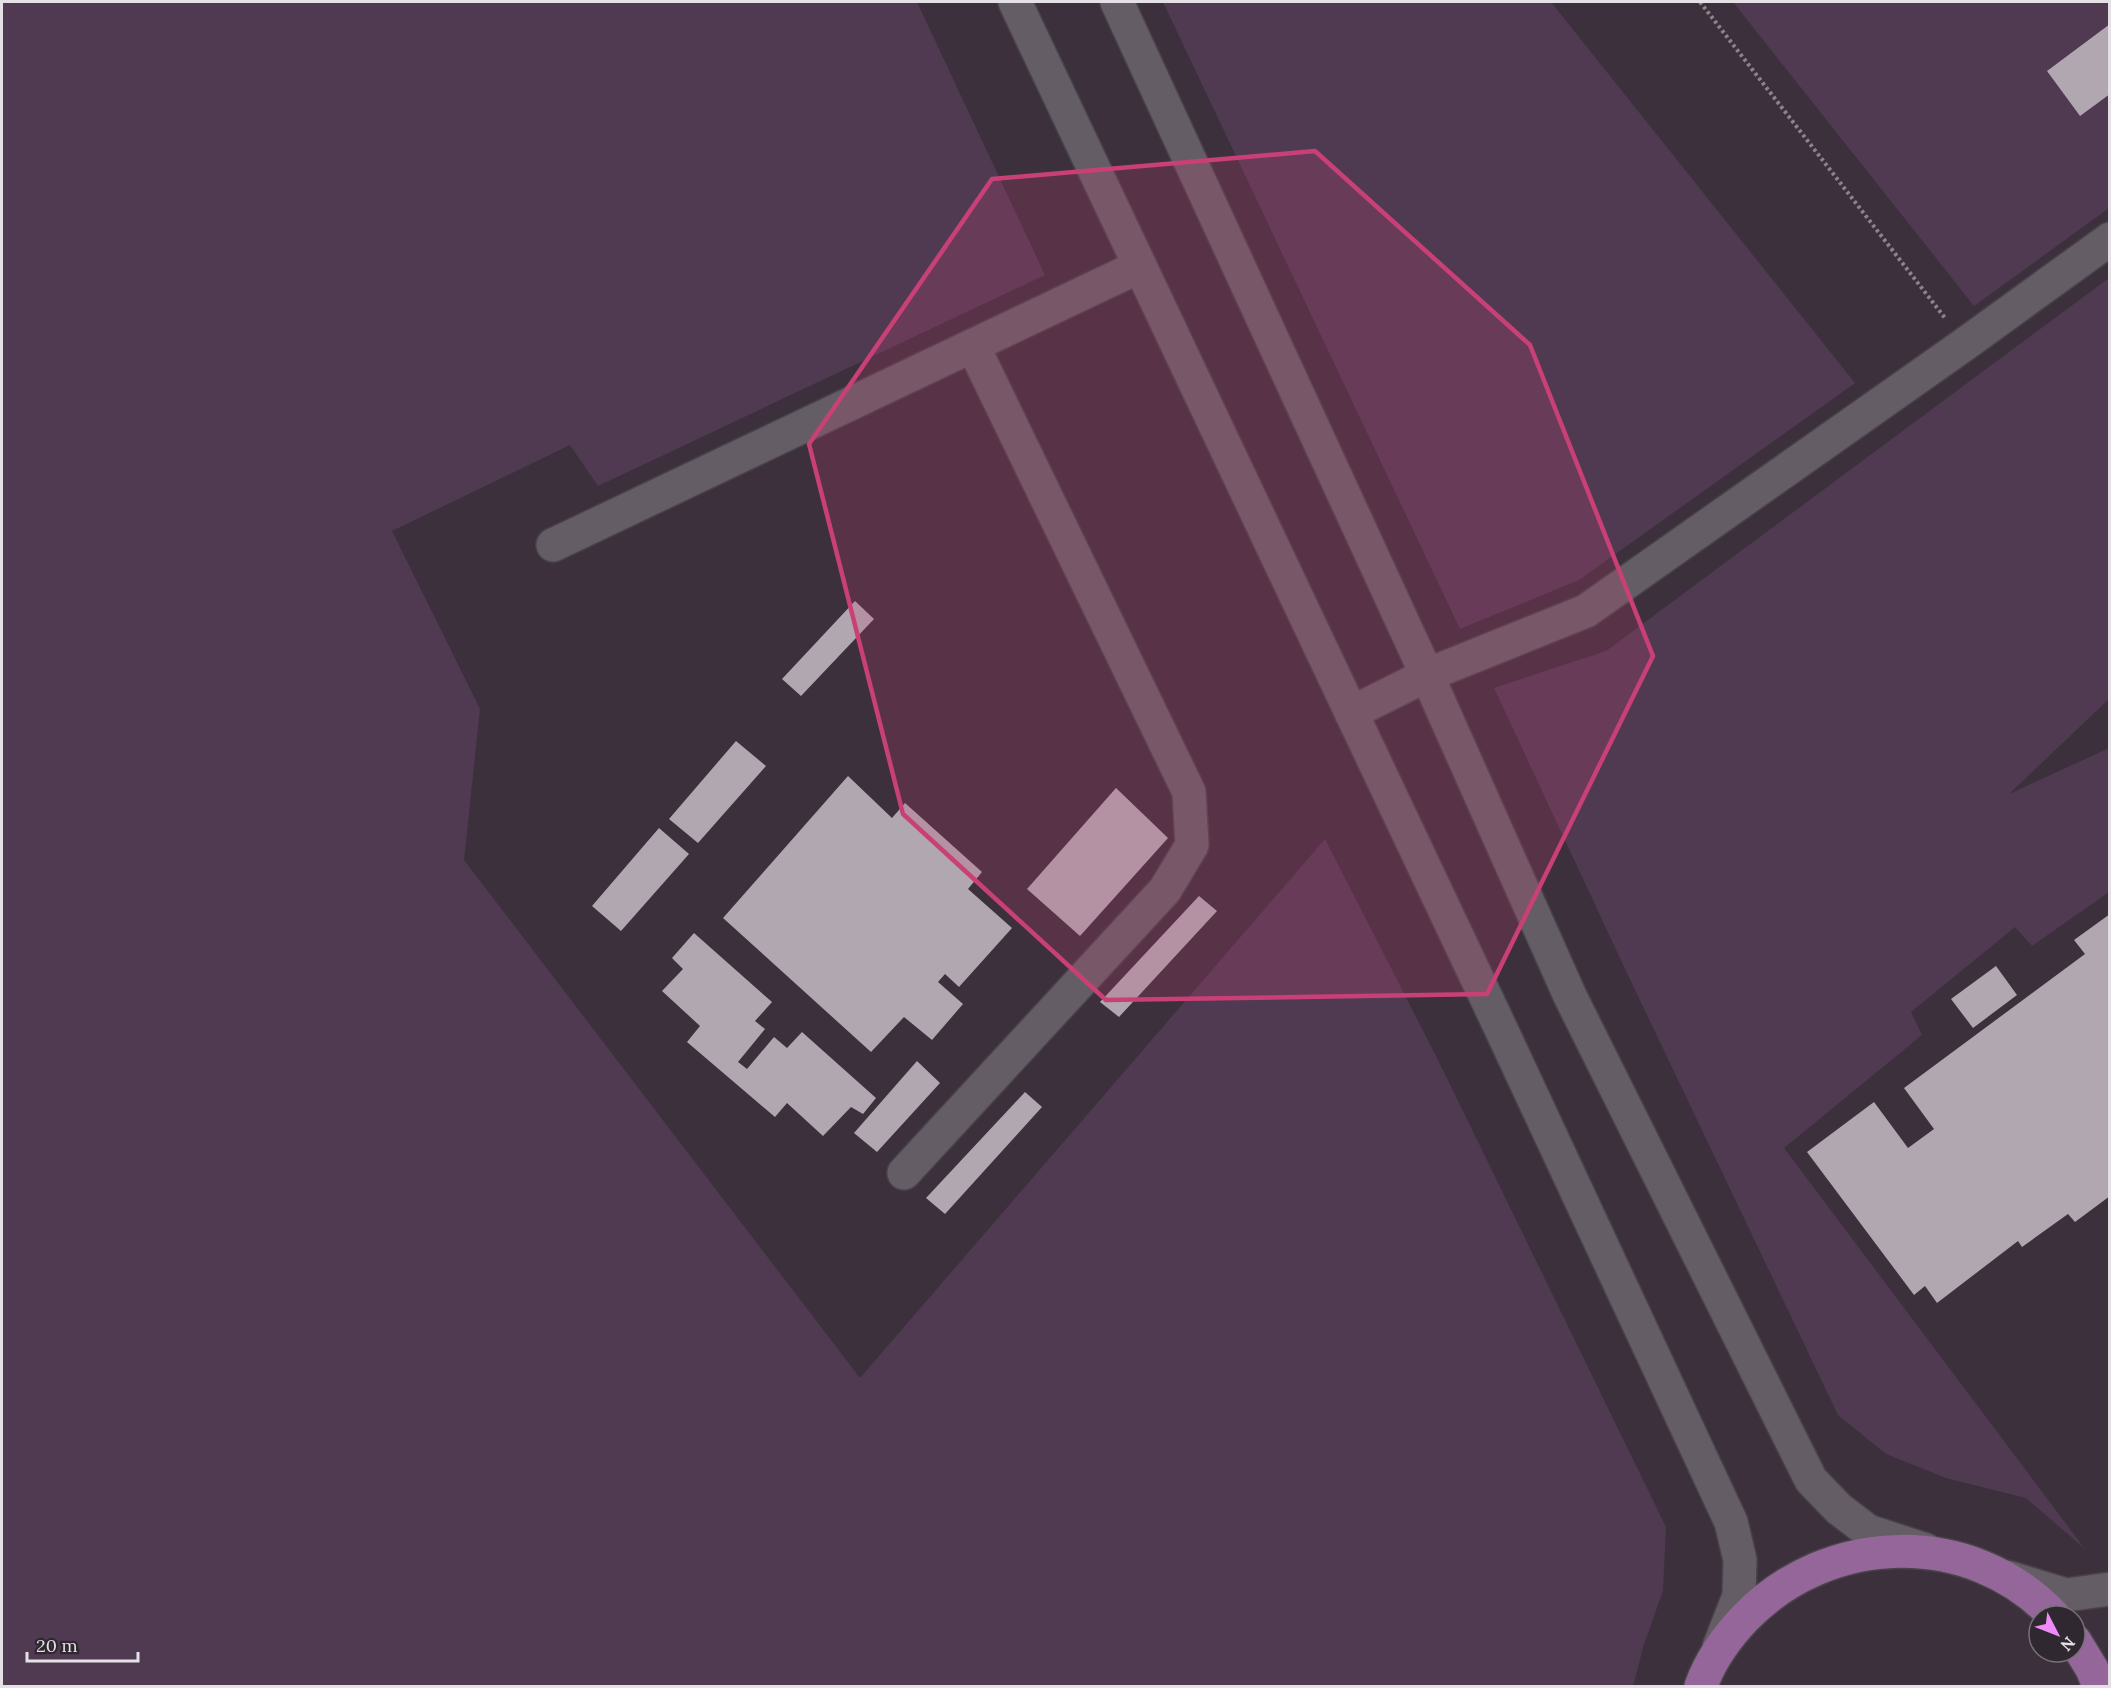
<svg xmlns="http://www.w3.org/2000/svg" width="2111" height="1688" font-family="Lora,serif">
<rect width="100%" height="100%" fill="#2f2830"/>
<!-- built -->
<path fill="#3c303c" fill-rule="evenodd" d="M2 2H2109V1686H2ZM2039 1616H2075V1652H2039Z"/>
<!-- green -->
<path fill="#503a52" d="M2 2H917L1045 275 598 486 570 445 392 531 480 709 464 860 860 1378 1325 839 1438 1060 1666 1527 1663 1591 1644 1644 1633 1686H2Z
M1163 2H1551L1855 383 1579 580 1460 629Z
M1733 2H2109V208L1974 306Z
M2109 278V699L2009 794 2109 748V892L2032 946 2015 927 1911 1012 1922 1035 1784 1148 2085 1549 2026 1498 1946 1478 1886 1454 1838 1415 1626 971 1494 688 1606 651Z"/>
<!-- building -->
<path fill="#b0a7b0" d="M2110 24V94L2080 116 2047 71Z
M855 601 874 619 801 696 782 679Z
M736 741 766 766 698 843 669 819Z
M848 776 892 818 905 803 982 872 968 889 1012 928 959 987 945 974 938 982 963 1004 932 1040 904 1017 871 1052 723 918Z
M1116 788 1168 838 1080 936 1027 889Z
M659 828 689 854 621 931 592 906Z
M1199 896 1217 911 1119 1017 1100 1002Z
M2110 914V1196L2075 1222 2068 1214 2022 1247 2018 1241 1937 1303 1925 1286 1914 1295 1807 1152 1874 1102 1908 1148 1934 1129 1904 1088 2085 954 2074 940Z
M694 933 772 1002 755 1021 765 1029 738 1062 747 1069 774 1037 787 1048 802 1032 876 1098 863 1114 851 1107 823 1136 787 1103 775 1117 687 1042 700 1026 662 991 683 969 672 958Z
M1996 966 2017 995 1973 1028 1951 999Z
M917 1061 940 1083 877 1152 854 1133Z
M1025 1092 1042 1107 945 1214 926 1198Z"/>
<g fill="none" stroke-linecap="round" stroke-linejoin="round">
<defs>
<path id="minor" d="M1015 2 1501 1029 1731 1522 1740 1560 1739 1596 1719 1647
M1117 2 1427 675 1570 996 1811 1480 1839 1509 1868 1531 1926 1550
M553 545 1140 266
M1351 713 1427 675 1586 611 1965 344 2110 239
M904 1173 1165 890 1192 845 1189 792 973 346
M2007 1577 2066 1595 2110 1589"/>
<path id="major" d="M2075 1641 2092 1669 2099 1686
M1701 1686C1710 1661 1726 1638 1745 1618 1828 1532 1970 1527 2054 1616"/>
</defs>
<!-- minor casing -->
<use href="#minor" stroke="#484349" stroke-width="36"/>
<!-- major casing -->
<use href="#major" stroke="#484349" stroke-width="36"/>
<!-- path -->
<path stroke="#8b858b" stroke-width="4" stroke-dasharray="3 3" stroke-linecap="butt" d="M1700 2 1945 318"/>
<!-- minor -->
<use href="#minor" stroke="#655d66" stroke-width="33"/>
<!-- major -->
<use href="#major" stroke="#956699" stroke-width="33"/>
</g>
<!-- marked area -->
<path fill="#c94077" fill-opacity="0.2" stroke="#c94077" stroke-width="4.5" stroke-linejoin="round" d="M1315 151 1530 345 1653 656 1487 994 1106 1000 903 814 809 444 992 179Z"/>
<!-- border -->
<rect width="2111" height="1688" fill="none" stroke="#e5e0e5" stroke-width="6"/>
<!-- north arrow -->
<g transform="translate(2057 1634) rotate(132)"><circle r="28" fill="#2f2830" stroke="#787278" stroke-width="1.5"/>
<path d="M0-4.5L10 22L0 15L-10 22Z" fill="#ef8bf7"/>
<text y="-9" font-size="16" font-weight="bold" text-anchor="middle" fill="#e5e0e5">N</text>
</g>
<!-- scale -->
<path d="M27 1652v9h111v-9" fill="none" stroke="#e5e0e5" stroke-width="3"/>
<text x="36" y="1652" font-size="18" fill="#e5e0e5" stroke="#2f2830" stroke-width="4.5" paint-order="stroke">20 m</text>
</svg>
